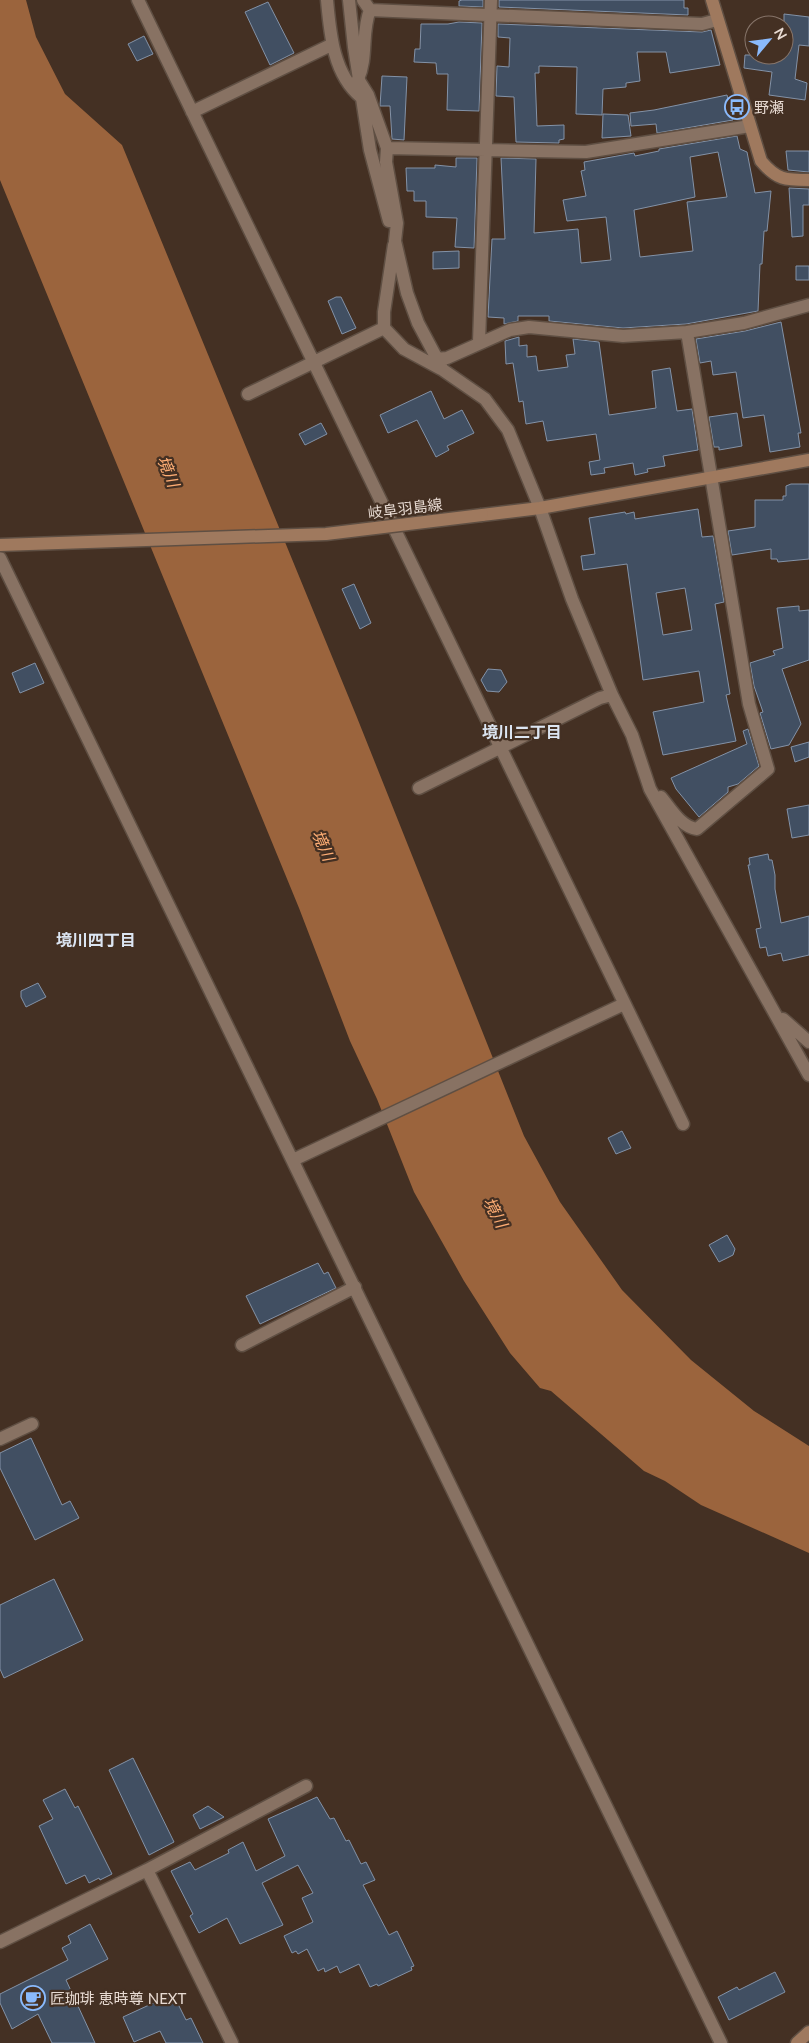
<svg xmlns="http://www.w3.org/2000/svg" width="809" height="2043" font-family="Lato,'Noto Sans JP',sans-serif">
<rect width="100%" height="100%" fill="#443023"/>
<!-- water -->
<path fill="#9b643d" d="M0 0H26L36 37 65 94 122 145 356 715 524 1136 560 1202 622 1290 691 1360 754 1411 809 1446V1553L701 1505 665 1481 644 1471 551 1391 540 1388 510 1353 464 1281 414 1192 377 1099 350 1041 299 908 0 180Z"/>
<!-- building -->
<path fill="#414f62" stroke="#8392a7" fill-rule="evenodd" d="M462 0H483V7L459 6V1Z
M499 0H684V8H688V15L499 7Z
M268 2 294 53 270 65 245 12Z
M784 14 809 17V46L799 45 795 79 807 83 805 100 769 95 772 72 744 68 745 55H784Z
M459 22 482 23 479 111 447 110 448 74H437L436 63 414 62 415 49H420L421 24H448Z
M498 24 702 32 711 30 720 65 670 73 666 52H637L640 81 626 83V87L603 89 602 115 576 114 577 67 539 66V73H535L537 126 564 125V139L559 140V143L516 142 514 97 496 96 497 66 509 67 510 38 498 37Z
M144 36 153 54 137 61 128 44Z
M382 76 407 77 404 140 392 139 390 106H380Z
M727 95 733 120 657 133 656 124 631 126 630 113 654 110Z
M603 114 628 115 631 136 602 138Z
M737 136 740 149 747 152 755 193 771 191 767 231H764L762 264H760L758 311 686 324 623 328 549 321V316H518V321L504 324V318L488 317 492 239H505L501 158 536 159 534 233 578 229 581 263 611 260 606 217 567 221 563 200 586 196 581 171 585 170 584 162 634 153 635 156 659 151V149ZM718 152 727 197 687 202 693 251 640 257 634 210 695 197 690 157Z
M786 151H809V172L788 170Z
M456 158H477L474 248 455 247 457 218 426 217V201H414V191H407L406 168H435V165L456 167Z
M789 188 809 189V205H803V236L792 237Z
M459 251V268L433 269V252Z
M796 266H809V280H796Z
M336 297H341L356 328 342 334 328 301Z
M781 322 801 433H798L800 447 770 452 764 415 743 418 736 372 713 375 711 361 700 363 696 339 745 331Z
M519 337V346L527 345V357L536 356 538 371 568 367 566 355 575 354 573 339 599 342 609 415 656 408 652 371 670 368 677 411 692 409 698 450 663 456 665 466 647 469 648 472 635 475 633 463 604 468 605 473 591 475 589 462 600 460 596 434 547 441 543 421 526 424 523 401 519 402 513 363 506 364 505 341Z
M431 391 444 419 462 410 474 433 447 446 449 450 436 457 417 420 388 433 380 415Z
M737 413 742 446 719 450V447H714L709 417Z
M321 423 327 434 305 445 299 434Z
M791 484H809V559L778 562 777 559H771V549L732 555 728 531 755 527V500H783V496H786V486Z
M698 509 702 537 713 536 724 602 715 604 730 694 726 695 736 741 663 755 653 712 704 702 699 671 643 680 627 564 583 570 581 556 595 554 589 518 625 512 626 514 634 512 635 519ZM685 588 692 630 663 635 656 593Z
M354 584 371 623 360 629 342 589Z
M799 606V611L809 610V660L782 669 801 724 789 745 771 749 760 713 763 712 754 686 750 663 775 655 773 651 783 648 777 608Z
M35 663 44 683 20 693 12 673Z
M488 669 501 670 507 682 499 692 487 691 481 680Z
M748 729 759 766 738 784 728 787V792L699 817 676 789 671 778 747 744 743 731Z
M809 742V757L795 762 791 747Z
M809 805V835L792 838 787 809Z
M768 854 769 860H772L775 875V889L781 923 809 916V955L783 961 781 953 768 956 766 947 760 948 756 929 761 928 748 865H750L749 858Z
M38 983 46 997 26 1007 21 997V991Z
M622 1131 631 1148 616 1154 608 1138Z
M727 1235 735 1249 733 1255 719 1262 709 1245Z
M318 1263 324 1274 328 1272 336 1288 260 1324 246 1296Z
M31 1438 62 1505 70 1501 79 1518 35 1540 0 1468V1453Z
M54 1579 83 1640 4 1678 0 1669V1605Z
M133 1758 174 1842 149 1855 109 1770Z
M65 1789 75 1808 78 1806 112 1874 100 1880 99 1878 89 1883 85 1875 66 1884 39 1826 53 1819 43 1800Z
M317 1797 330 1819 334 1818 346 1841 349 1840 361 1864 366 1862 375 1880 363 1885 389 1935 397 1931 414 1966 411 1967 412 1970 378 1986 377 1984 370 1987 359 1964 340 1973 337 1966 325 1972 324 1968 318 1971 307 1949 298 1954 296 1951 292 1953 284 1936 313 1922 302 1898 313 1893 298 1865 262 1883 283 1925 240 1944 227 1918 199 1933 190 1916 193 1914 171 1871 190 1862 195 1870 229 1853 228 1850 243 1842 256 1871 285 1856 268 1819Z
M208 1806 224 1817 200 1829 193 1815Z
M90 1924 108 1959 66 1980 95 2043H52L38 2014 12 2029 0 2003V1994L68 1960 62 1948 71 1943 68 1936Z
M775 1972 785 1992 729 2020 718 1997 737 1987 739 1990Z
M173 1994 186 2020 191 2018 203 2043H166L160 2031 134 2042 123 2017Z"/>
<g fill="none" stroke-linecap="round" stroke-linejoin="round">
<defs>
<path id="street" d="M138 0 683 1124
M327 0C330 33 333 74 361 97
M349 0 354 47 370 150 389 221
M363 0 370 10 702 24 717 20
M370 10C361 32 368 57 358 79L368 95 387 148
M192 112 331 45
M750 126 586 152 387 148 386 162 397 223 395 241 407 293 418 323 443 370 485 399 508 430 540 508 572 599 612 695 632 735 650 789 809 1075
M394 245 384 312V328L404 349 441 369
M479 342 491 0
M436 359 447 358 510 330 529 327 623 336 687 332 744 323 809 305
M248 394 384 328
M0 558 721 2043
M419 788 600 698 612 695
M661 797C671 809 681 827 697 829L768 769 749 704 687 332
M783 1019 809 1042
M293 1160 624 1004
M242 1345 355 1287
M0 1439 32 1424
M147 1870 232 2043
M0 1942 147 1870 306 1786"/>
<path id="secondary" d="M712 0 761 161C777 180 785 180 809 180
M482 515 540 508 809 460
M797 2043 809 2032"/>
</defs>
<!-- street casing -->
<use href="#street" stroke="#5f4f43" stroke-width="15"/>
<!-- secondary casing -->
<use href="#secondary" stroke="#5f4f43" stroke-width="15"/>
<!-- street -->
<use href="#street" stroke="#887263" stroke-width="12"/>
<!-- secondary -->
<use href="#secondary" stroke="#9f795e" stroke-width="12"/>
<defs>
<path id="secondary-bridge" d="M0 545 326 534 482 515"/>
</defs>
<!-- secondary-bridge casing -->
<use href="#secondary-bridge" stroke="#5f4f43" stroke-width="15" stroke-linecap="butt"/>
<!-- secondary-bridge -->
<use href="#secondary-bridge" stroke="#9f795e" stroke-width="12"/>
</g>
<!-- icons -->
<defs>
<symbol id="bus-ring" viewBox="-11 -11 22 22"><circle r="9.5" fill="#443023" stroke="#8abafc" stroke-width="1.5"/><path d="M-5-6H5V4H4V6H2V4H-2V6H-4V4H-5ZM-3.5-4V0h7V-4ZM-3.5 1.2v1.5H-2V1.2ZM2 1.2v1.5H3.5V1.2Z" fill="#8abafc"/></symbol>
<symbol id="cafe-ring" viewBox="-11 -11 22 22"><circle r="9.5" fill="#443023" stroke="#8abafc" stroke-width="1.5"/><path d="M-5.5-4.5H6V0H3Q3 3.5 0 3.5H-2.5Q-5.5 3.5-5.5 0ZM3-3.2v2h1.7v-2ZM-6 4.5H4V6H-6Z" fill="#8abafc"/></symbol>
</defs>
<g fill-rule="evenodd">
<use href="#bus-ring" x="723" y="93" width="28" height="28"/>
<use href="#cafe-ring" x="19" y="1984" width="28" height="28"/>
</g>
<g text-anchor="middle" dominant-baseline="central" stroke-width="4.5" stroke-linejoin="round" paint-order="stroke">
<!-- poi labels -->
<g font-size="15" fill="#e8dbd3" stroke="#443023" text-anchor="start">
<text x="754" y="107">野瀬</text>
<text x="50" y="1998">匠珈琲 恵時尊 NEXT</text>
</g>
<!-- street labels -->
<g font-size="15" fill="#e8dbd3" stroke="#443023">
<text transform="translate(405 508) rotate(-7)">岐阜羽島線</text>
</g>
<!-- water labels -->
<g font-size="16" font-style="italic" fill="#fead74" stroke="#443023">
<text transform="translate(169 471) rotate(68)">境川</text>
<text transform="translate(324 845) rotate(66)">境川</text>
<text transform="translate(496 1212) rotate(62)">境川</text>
</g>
<!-- neighbourhood labels -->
<g font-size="16" font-weight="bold" fill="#dce5f2" stroke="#443023">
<text x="522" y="731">境川二丁目</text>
<text x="96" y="939">境川四丁目</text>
</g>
</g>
<!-- north arrow -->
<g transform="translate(769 40) rotate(61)"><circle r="24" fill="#443023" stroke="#867469"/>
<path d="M0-4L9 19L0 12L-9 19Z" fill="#8abafc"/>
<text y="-8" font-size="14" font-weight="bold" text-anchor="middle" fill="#e8dbd3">N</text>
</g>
</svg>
